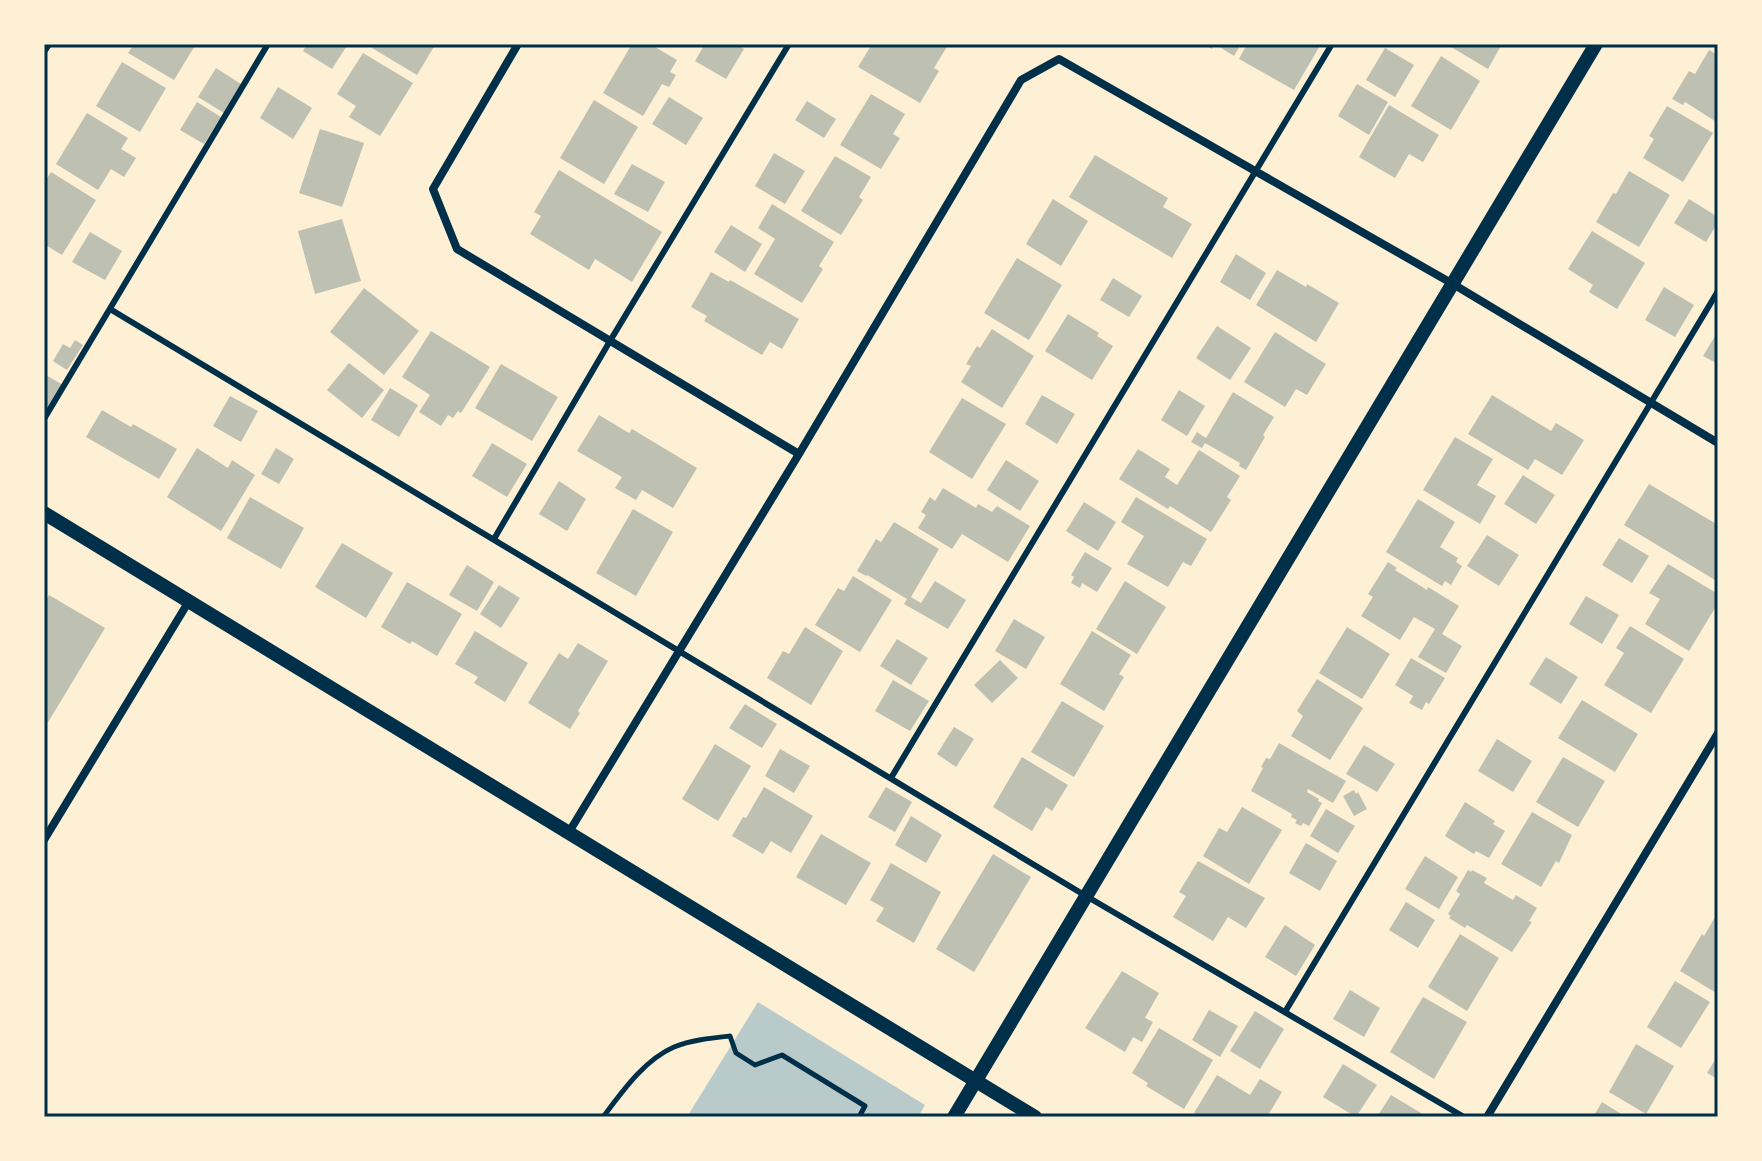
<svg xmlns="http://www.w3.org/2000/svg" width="1762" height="1161" font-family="Arial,sans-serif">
<rect width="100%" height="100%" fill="#fdf0d5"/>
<!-- green -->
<path fill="#b9caca" d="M758 1002 925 1105 918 1117H687Z"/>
<!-- building -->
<path fill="#bec0b2" d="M134 44H196L174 80 128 53Z
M307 44H348L332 69 303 51Z
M375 44H434L435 45 417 75 372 48Z
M632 44H650L677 60 670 72 676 75 669 87 662 84 643 116 603 93Z
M705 44H736L744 49 726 79 695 61Z
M872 44 948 45 934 68 939 71 920 103 858 67Z
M1203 44H1241L1234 56 1215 44 1212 49Z
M1247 44H1321L1294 90 1239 59Z
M1446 44H1502L1488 69Z
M1385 48 1414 65 1395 97 1366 80Z
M1709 50 1718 55V123L1685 102 1683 105 1672 99 1689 71 1695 74Z
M363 53 413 83 380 136 349 117 356 106 337 94Z
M1441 56 1480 81 1451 130 1411 106Z
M122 62 166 88 140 132 96 106Z
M216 68 241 84 224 113 198 97Z
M1357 84 1388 102 1369 135 1338 116Z
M278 87 312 108 293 139 260 118Z
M871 94 905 114 893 134 900 138 881 169 840 145Z
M669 97 703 118 686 145 652 124Z
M594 100 638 127 604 184 560 158Z
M807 101 836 119 824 138 795 120Z
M197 102 221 117 204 144 180 130Z
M1389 105 1439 135 1423 162 1409 154 1395 178 1359 157Z
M1667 106 1713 133 1683 182 1643 158 1654 139 1649 136Z
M87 113 128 138 121 149 136 158 124 177 111 169 98 190 56 164Z
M320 129 364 143 342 207 299 193Z
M774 153 805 171 785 204 755 186Z
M1095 155 1168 198 1163 207 1192 224 1172 258 1069 197Z
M835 156 871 177 859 197 863 200 841 235 801 211Z
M632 164 665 182 648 212 614 194Z
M559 170 662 232 632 282 595 259 589 270 530 234 541 216 534 212Z
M1629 171 1670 195 1639 247 1596 222 1613 193 1616 194Z
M51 172 96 200 62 255 44 244V183Z
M1053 199 1088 221 1061 266 1026 244Z
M1689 199 1718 217V222L1706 242 1674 223Z
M772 204 834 242 819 266 823 269 802 303 754 274 775 239 758 228Z
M342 219 361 281 315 294 298 231Z
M731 225 762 244 745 272 714 252Z
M1592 231 1645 263 1617 309 1589 292 1593 285 1568 269Z
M90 232 122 251 105 280 72 262Z
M1236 254 1266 273 1250 300 1220 282Z
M1017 258 1062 285 1029 340 984 313Z
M1277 270 1306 287 1307 284 1339 303 1316 342 1256 305Z
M711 272 729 282 730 280 799 319 782 349 770 342 762 355 704 321 707 316 691 307Z
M1113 278 1142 296 1129 317 1100 300Z
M1664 287 1694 305 1675 337 1645 320Z
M364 288 419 331 384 375 330 332Z
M1068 314 1099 333 1097 336 1113 346 1092 380 1045 351Z
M1217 326 1251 348 1230 380 1196 358Z
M992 329 1034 356 1002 408 961 382 971 366 966 364 977 346 980 348Z
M431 331 490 367 461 413 458 411 453 418 448 415 441 426 419 412 430 395 402 377Z
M1718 331V364L1703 356Z
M1275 332 1326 364 1307 395 1296 389 1285 407 1244 382Z
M75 340 83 345 67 370 53 361 63 344 70 348Z
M349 363 384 390 362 418 327 390Z
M501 364 558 397 532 441 475 408Z
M44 374 63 385 44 417Z
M390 388 418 405 399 437 371 420Z
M1179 390 1205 406 1187 436 1161 420Z
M1233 392 1274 417 1263 435 1265 437 1246 470 1239 466 1240 463 1205 443 1202 448 1191 442 1197 432 1206 438Z
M1042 395 1075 414 1057 444 1025 424Z
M1492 395 1551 431 1556 423 1584 440 1562 475 1535 459 1528 470 1468 434Z
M230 396 258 411 241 442 213 426Z
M962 398 1006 424 972 479 929 452Z
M102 410 131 427 133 424 177 449 159 479 86 437Z
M599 415 629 433 632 429 697 468 673 508 642 490 636 500 615 488 622 477 577 451Z
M1455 437 1493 459 1477 485 1496 496 1480 524 1423 490Z
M492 443 527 464 507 497 472 476Z
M197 448 228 468 232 460 255 475 221 531 167 497Z
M276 448 294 459 279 484 261 474Z
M1138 449 1170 469 1165 477 1177 485 1199 450 1240 476 1227 497 1231 500 1211 532 1170 506 1168 509 1119 479Z
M1006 460 1039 481 1020 511 987 490Z
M1523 475 1555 495 1536 524 1504 504Z
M559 481 586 499 567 531 539 514Z
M1649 484 1718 525V578H1717L1715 580 1624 525Z
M943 488 976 508 978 504 992 512 997 506 1030 526 1008 562 962 534 952 549 918 528 926 515 921 512 930 497 935 501Z
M250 497 304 528 281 569 227 538Z
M1136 497 1207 539 1191 566 1183 562 1168 587 1127 564 1144 536 1121 522Z
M1418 499 1455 522 1440 547 1458 558 1456 562 1462 566 1451 585 1445 581 1442 586 1386 552Z
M1084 502 1116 522 1098 551 1066 531Z
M633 509 673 532 636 596 596 573Z
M894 522 939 549 911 597 921 603 935 581 966 600 948 629 904 604 907 599 867 575 866 576 857 571 876 539 881 542Z
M1487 535 1519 555 1499 586 1467 566Z
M1619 538 1649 556 1632 583 1602 565Z
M342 543 393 573 366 618 315 587Z
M1085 552 1112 568 1097 592 1082 583 1080 588 1071 583 1074 577 1071 575Z
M1388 562 1397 568 1395 570 1427 590 1428 587 1459 606 1442 634 1462 646 1446 673 1418 657 1435 629 1414 617 1400 640 1361 616 1373 597 1368 594Z
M1668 564 1718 594V603L1689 651 1645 624 1660 599 1649 593Z
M467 565 494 582 477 611 449 595Z
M853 576 892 600 860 652 815 625 838 588 844 591Z
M1125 581 1166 607 1137 654 1096 629Z
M407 582 462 614 437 656 412 641 410 644 381 627Z
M499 585 520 598 501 628 480 614Z
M49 595 105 628 44 729V603Z
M1586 596 1619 615 1602 644 1569 624Z
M1014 619 1045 637 1026 669 995 651Z
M1630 626 1684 659 1651 713 1604 685 1624 653 1616 648Z
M805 627 843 651 811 705 767 678 783 651 789 654Z
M1347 627 1390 654 1362 699 1319 673Z
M475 631 528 663 505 702 474 683 478 677 455 664Z
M1092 631 1131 655 1119 674 1124 677 1104 711 1060 684Z
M897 639 928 658 911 685 880 666Z
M578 643 608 661 578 711 580 713 570 729 528 703 559 653 568 659Z
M1546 657 1578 677 1561 704 1529 684Z
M1411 658 1445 678 1429 704 1426 702 1422 710 1409 703 1413 696 1395 685Z
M1000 660 1018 678 992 703 974 685Z
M1317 679 1363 708 1330 760 1291 736 1303 716 1297 711Z
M893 680 929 701 910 731 875 711Z
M1582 700 1638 734 1615 772 1558 738Z
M1062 701 1104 726 1074 777 1031 752Z
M745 704 777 724 762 748 729 728Z
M954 727 974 739 956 767 937 754Z
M1497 739 1532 761 1513 792 1478 771Z
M1279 743 1346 781 1333 803 1308 789 1307 792 1319 799 1318 801 1322 803 1309 826 1303 823 1301 826 1295 823 1297 820 1291 817 1292 814 1251 791 1263 768 1261 767 1266 758 1270 759Z
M715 744 751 766 718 821 682 799Z
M1364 745 1395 764 1377 792 1346 774Z
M780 749 810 766 794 793 765 776Z
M1022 757 1068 785 1052 811 1046 807 1032 831 993 807Z
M1563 757 1605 781 1578 827 1536 802Z
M764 787 813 816 791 853 771 841 763 854 732 836 743 817 746 818Z
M886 787 912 802 895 832 868 817Z
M1354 790 1356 794 1358 792 1367 809 1354 816 1343 796Z
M1465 802 1495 821 1493 824 1505 831 1489 858 1476 851 1474 854 1445 836Z
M1242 807 1282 830 1249 884 1203 856 1219 828 1227 832Z
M1326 809 1355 826 1338 853 1310 836Z
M1532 812 1572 835 1559 863 1556 861 1541 887 1501 864Z
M911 816 942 835 926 863 895 845Z
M821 834 871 863 846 905 796 877Z
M1306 843 1337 861 1320 891 1289 873Z
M993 854 1031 877 974 972 936 949Z
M1425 856 1458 877 1439 909 1405 889Z
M1198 861 1265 898 1246 928 1228 917 1213 941 1173 917 1186 896 1179 892Z
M891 863 941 892 914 943 876 921 884 908 870 900Z
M1468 870 1471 872 1472 870 1487 878 1484 883 1513 900 1516 895 1537 908 1529 921 1532 922 1512 952 1467 925 1465 928 1449 918 1451 916 1448 914 1460 894 1456 891Z
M1406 902 1435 920 1418 948 1389 930Z
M1715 917 1718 919V994L1680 971 1702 934 1704 936Z
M1285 925 1315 945 1296 976 1265 957Z
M1460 934 1499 958 1467 1011 1428 987Z
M1122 971 1159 993 1145 1018 1153 1022 1142 1042 1133 1037 1125 1052 1085 1028Z
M1675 981 1710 1002 1681 1048 1647 1027Z
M1350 990 1380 1008 1364 1037 1333 1019Z
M1423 997 1467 1022 1434 1079 1390 1052Z
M1209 1010 1238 1026 1220 1057 1192 1040Z
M1255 1011 1284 1029 1260 1069 1230 1051Z
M1159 1028 1213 1060 1184 1109 1146 1086 1148 1083 1132 1073Z
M1636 1044 1674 1066 1646 1114 1609 1092Z
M1718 1055V1079L1707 1073Z
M1343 1064 1377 1085 1356 1117 1323 1097Z
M1217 1075 1250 1095 1260 1079 1282 1092 1267 1117H1200L1194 1113Z
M1391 1095 1421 1113 1418 1117H1383L1379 1114Z
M1602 1102 1626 1117H1593Z"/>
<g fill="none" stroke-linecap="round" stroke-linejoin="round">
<!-- path -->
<path stroke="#003049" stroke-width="5" d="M603 1117C622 1092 644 1060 674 1047 691 1040 711 1038 730 1036L736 1053 755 1065 782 1055 865 1106 859 1117"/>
<!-- service -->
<path stroke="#003049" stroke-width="6" d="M110 309 1086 896 1464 1117
M44 419 268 44
M494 539 610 341 789 44
M891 778 1332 44
M1285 1012 1718 291"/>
<!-- minor -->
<path stroke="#003049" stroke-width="8" d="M518 44 433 189 457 249 799 454
M44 50 48 44
M569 832 799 454 1021 80 1059 59 1453 284 1718 443
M44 840 189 601
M1487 1117 1718 733"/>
<!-- tertiary -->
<path stroke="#003049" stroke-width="14" d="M44 513 1035 1117
M954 1117 1596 44"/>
</g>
<!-- border -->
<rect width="1762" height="1161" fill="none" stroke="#fdf0d5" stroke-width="92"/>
<rect x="46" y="46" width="1670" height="1069" fill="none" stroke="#003049" stroke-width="3"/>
</svg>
